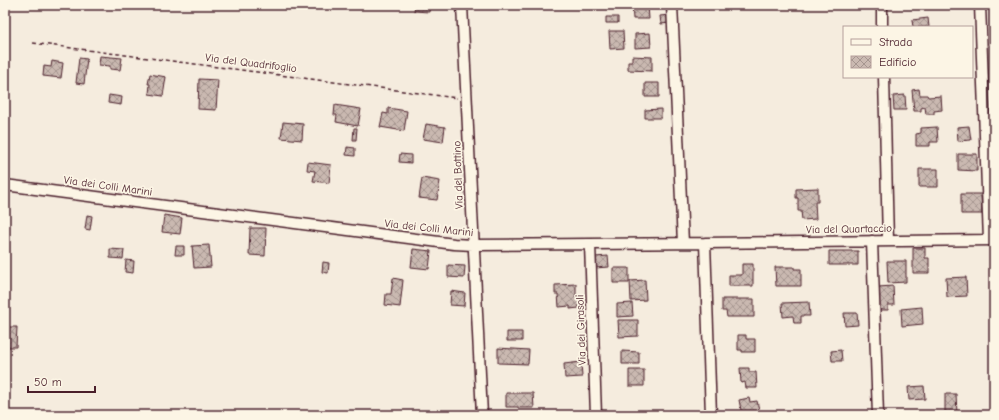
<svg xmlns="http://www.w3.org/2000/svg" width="999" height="420" font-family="'Comic Neue',sans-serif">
<defs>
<pattern id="building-cross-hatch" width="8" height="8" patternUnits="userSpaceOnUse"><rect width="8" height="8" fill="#cab9b1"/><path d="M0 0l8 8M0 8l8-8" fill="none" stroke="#a69690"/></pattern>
</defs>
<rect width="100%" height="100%" fill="#f5ecde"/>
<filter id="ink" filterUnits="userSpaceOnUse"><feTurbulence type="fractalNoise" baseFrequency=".025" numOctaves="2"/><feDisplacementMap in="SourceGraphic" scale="8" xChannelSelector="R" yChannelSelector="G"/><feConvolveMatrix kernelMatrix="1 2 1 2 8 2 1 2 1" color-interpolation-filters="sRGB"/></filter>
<g filter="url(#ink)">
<!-- building -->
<path fill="url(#building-cross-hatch)" stroke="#4a1f2b" d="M415 5H430L429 12 414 11Z
M632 5H648L649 19H633Z
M669 15 670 23 661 24 660 16Z
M606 17H618V23H606Z
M928 18 929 27H913L912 20Z
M609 31H623L624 48 610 49Z
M650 33 651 47 635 48V34Z
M100 56 122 58 120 70 110 69V66L99 65Z
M632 56 652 57V71L628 70V62H632Z
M79 58 87 59 84 84 76 83Z
M52 61 63 63 61 78 43 76 44 66 51 67Z
M150 74 166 77 163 96 149 94 150 84H148Z
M199 79 218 80 216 110 198 109Z
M645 83H659V97H645Z
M919 89 920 95H927L928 97 941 96 942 110 934 111V114H926L925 107 921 108V111H914L912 90Z
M109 95 122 97 121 105 108 103Z
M905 95 906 110H894L893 96Z
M335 105 361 109 358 126 336 122 337 115H334Z
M388 108 407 111 404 131 380 127 383 113 388 114Z
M661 109V118H645V110Z
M283 122 303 124 302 140 281 138Z
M426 124 445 127 443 142 423 139Z
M969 126 971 140 958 141 957 127Z
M937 127 938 142H930V146H916V134L921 133V128Z
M354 128H357L356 140H353Z
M347 147 355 148V156L346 155Z
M400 154 411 155V163L399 162Z
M958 154H977V171L958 170Z
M308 162 331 165 329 183 313 181 315 171 307 170Z
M919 169H938V187H919Z
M422 178 440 181 437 200 419 198Z
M818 188V202H815L816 219 802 220 801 211H798V198H796V189Z
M961 194H981L982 214H961Z
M87 215 92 216 90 230 85 229Z
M164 215 182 218 180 234 162 232Z
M250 228H266L265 256 249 255Z
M209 245 211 267 194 268 192 246Z
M176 246H184V255H175Z
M913 248H925V258H929V273H913Z
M110 249 124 250 123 259 110 258Z
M413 249 431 251 429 269 411 267Z
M829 251H858V265H829Z
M608 256 609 267 595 268V257Z
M126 260 134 261 133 273 125 272Z
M887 261H906V282L888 283Z
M323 262 329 263 328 273 322 272Z
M742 264H753V286H729V275H742Z
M448 265 465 266 464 278 448 277Z
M775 267H794V269H801V286H776Z
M613 268H629V283H613Z
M966 277 967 296 947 297 946 278Z
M393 278 403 280 400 307 385 305 386 294H391Z
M645 280 646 300 631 301 630 281Z
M576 284V298L579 297V308L570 309V306L559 307 558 294H555V285Z
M893 286 894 305H888V310H879L878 287Z
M451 291 465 293 464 306 450 305Z
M722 299H754V317H727L726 311H722Z
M809 302 810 316H801V323H794L793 316 783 317 782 303Z
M632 303 633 316 617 317V304Z
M922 307 923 324 902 326 901 309Z
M844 313H857L858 325 845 326Z
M618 320H638V336L619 337Z
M6 327H17L16 347H5Z
M507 332H522V341H507Z
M738 335H746V339H755V352H742V350H738Z
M498 348 529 350 528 364 498 363Z
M841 350 842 361H832L831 351Z
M622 351 639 352V364H622Z
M581 362 582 377 565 378 564 364Z
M740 368H749V372H756L757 388H746L745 382 741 383Z
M629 370H644V386H629Z
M924 386 925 399 909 400 908 387Z
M506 393H533L534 408H518V407H506Z
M945 394H956L957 414H945Z
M749 398 750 402 757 401 760 414H764V415H742L739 400Z"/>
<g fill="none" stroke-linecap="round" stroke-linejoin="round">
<defs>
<path id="minor" d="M462 5 482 415
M672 5 683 243
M882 5V27
M980 5 989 240
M884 77 888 241
M5 185 454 244 473 245 705 243 711 415
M872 241 878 415
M705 243 994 240
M590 244 596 415"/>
</defs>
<!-- minor casing -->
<use href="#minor" stroke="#4a1f2b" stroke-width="13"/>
<!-- path -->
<path stroke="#4a1f2b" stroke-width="1.5" stroke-dasharray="4 3" stroke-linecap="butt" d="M33 43 457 98"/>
<!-- minor -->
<use href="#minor" stroke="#fcf5e5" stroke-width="10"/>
</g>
</g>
<g text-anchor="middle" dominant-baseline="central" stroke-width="3.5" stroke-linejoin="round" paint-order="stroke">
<!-- street labels -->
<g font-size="11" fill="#4a1f2b" stroke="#fcf5e5">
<text transform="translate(251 63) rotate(7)">Via del Quadrifoglio</text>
<text transform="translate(458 175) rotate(-92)">Via del Bottino</text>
<text transform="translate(108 186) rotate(8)">Via dei Colli Marini</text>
<text transform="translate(429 228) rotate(6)">Via dei Colli Marini</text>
<text transform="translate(849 229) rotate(-1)">Via del Quartaccio</text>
<text transform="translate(581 330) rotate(-92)">Via dei Girasoli</text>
</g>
</g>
<!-- margin -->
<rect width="999" height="420" fill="none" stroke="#fcf5e5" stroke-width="20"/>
<rect x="10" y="10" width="979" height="400" fill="none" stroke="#4a1f2b" stroke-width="1.5" filter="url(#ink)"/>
<!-- legend -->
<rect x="843" y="26" width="130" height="52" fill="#fcf5e5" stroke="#b59f9b"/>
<rect x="851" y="39" width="20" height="6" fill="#fcf5e5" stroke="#b59f9b"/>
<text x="879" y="46" font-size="12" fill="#4a1f2b">Strada</text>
<rect x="851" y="56" width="20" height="12" fill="url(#building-cross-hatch)" stroke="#b59f9b"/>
<text x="879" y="66" font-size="12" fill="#4a1f2b">Edificio</text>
<!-- scale -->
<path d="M28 386v6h67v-6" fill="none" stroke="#4a1f2b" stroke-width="2"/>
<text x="34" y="386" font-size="12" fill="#4a1f2b" stroke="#fcf5e5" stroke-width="3" paint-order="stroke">50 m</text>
</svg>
